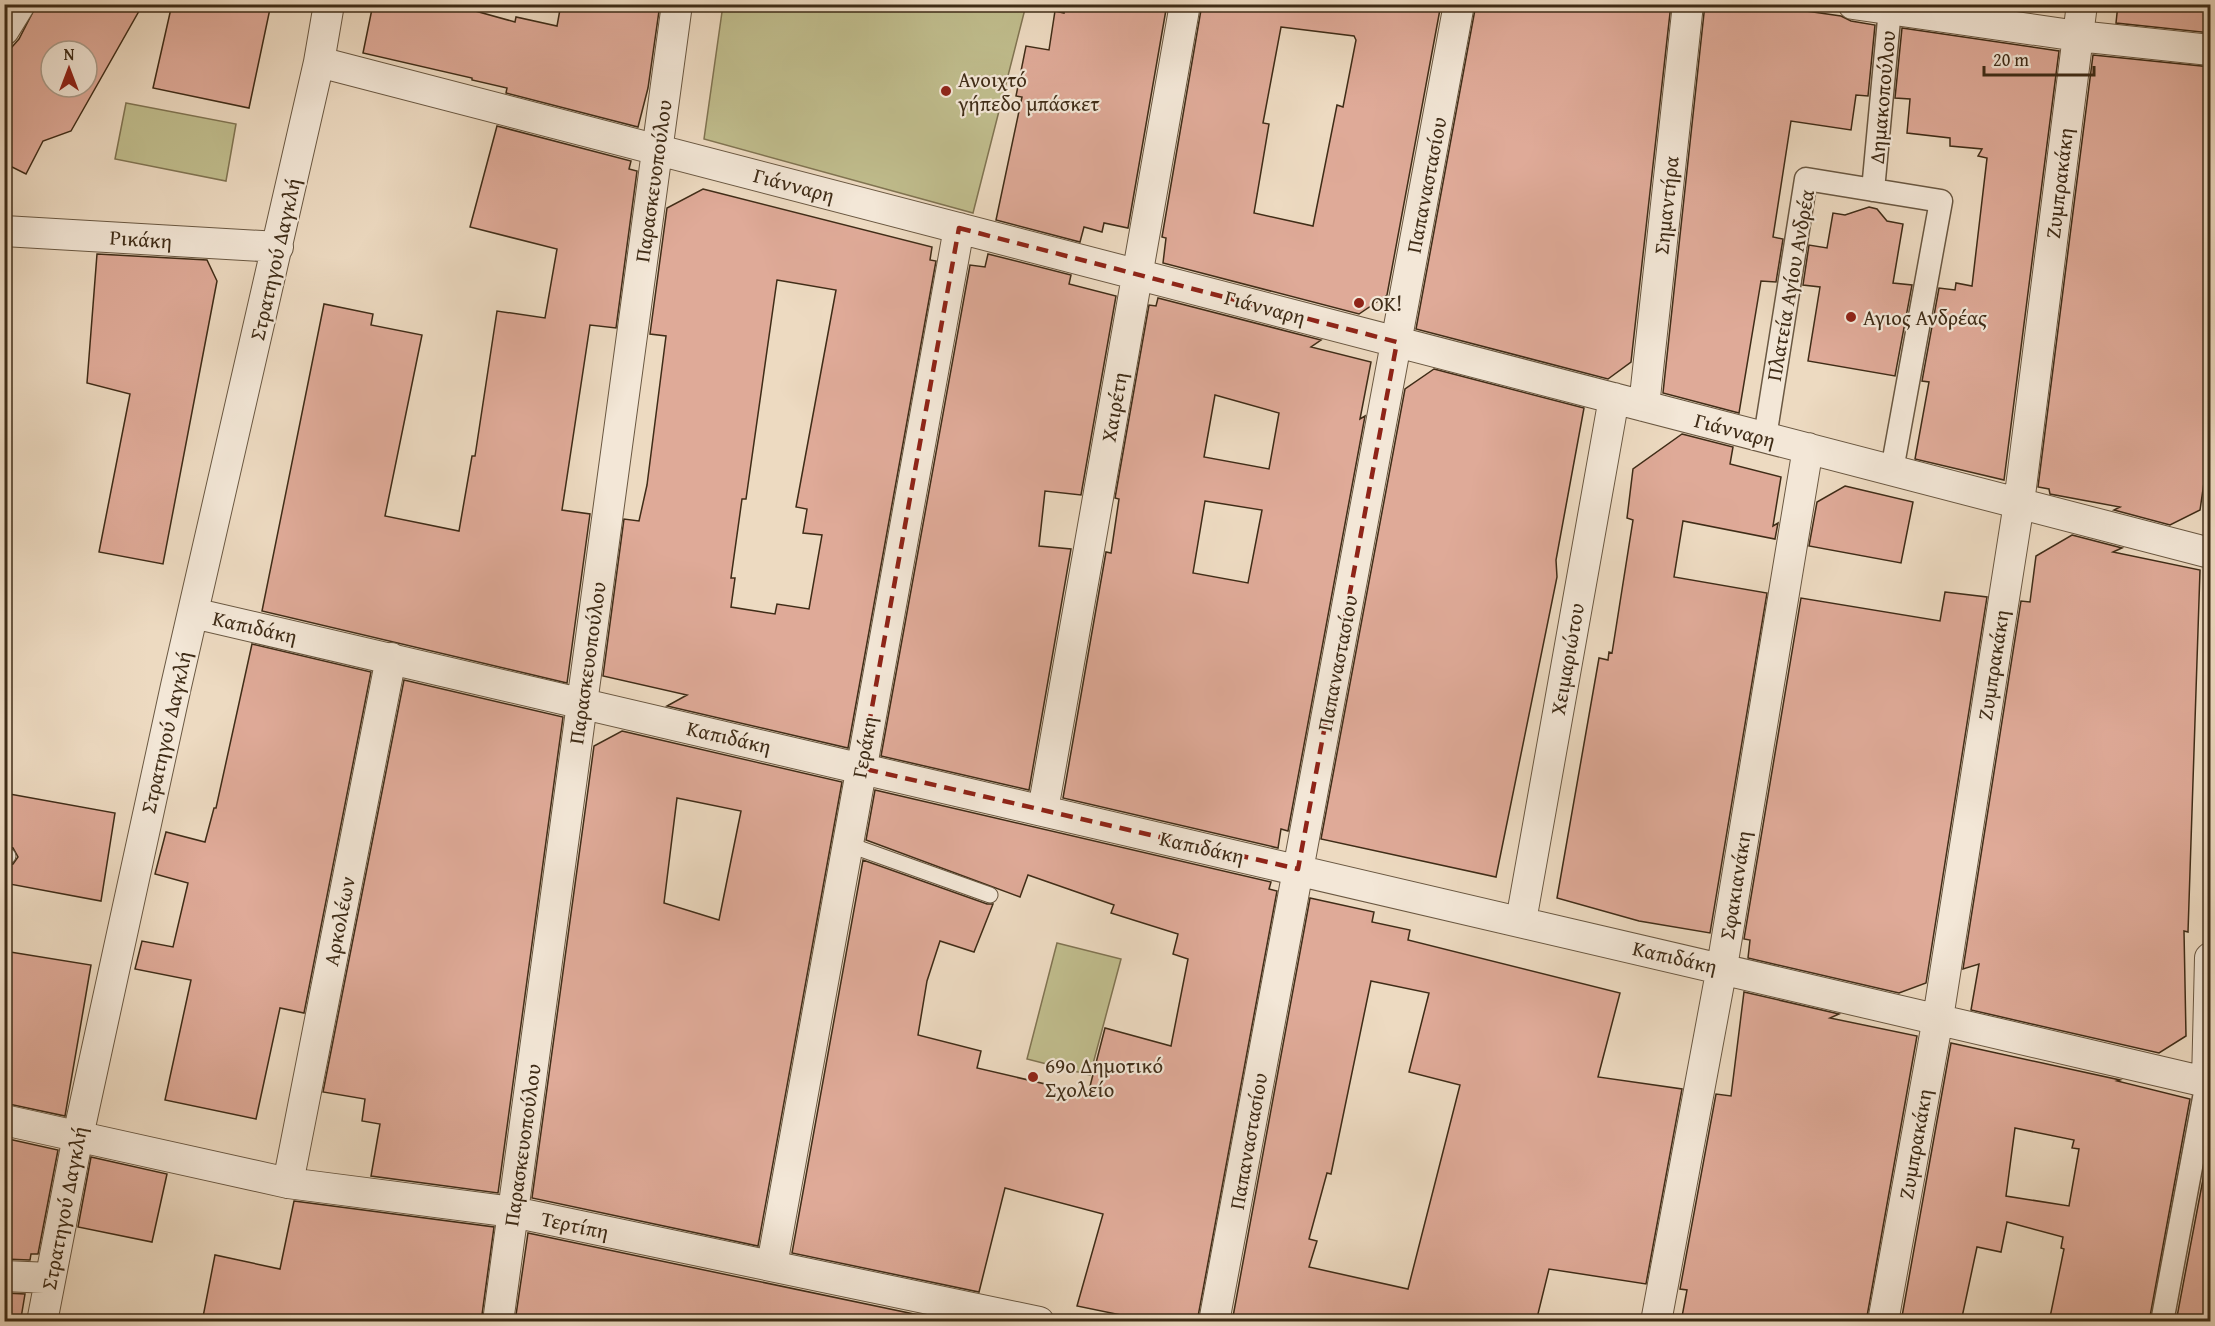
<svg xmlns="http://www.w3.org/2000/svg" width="2215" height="1326" font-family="'Gentium Book Plus',serif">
<rect width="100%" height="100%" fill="#eddac1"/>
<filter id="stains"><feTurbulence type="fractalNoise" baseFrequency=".00333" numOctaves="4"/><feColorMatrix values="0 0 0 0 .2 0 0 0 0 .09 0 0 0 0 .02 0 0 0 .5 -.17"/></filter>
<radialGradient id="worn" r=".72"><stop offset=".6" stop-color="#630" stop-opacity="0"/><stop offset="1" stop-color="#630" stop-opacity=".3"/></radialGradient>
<!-- green -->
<path fill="#c0bd8d" stroke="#807452" stroke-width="1.5" d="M1003 4 1025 9 973 213 704 139 723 5Z
M126 103 236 124 226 181 115 159Z
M1057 943 1121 959 1090 1075 1027 1059Z"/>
<!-- building -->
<path fill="#dfaa98" stroke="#3f2c17" stroke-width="1.5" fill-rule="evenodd" d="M37 4H143L71 131 43 141 26 174 4 163V56L19 39ZM51 51H87V87H51Z
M172 4H271L249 108 153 88Z
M373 4H450L515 22 516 17 557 26 561 4H660L648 88 638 127 506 93 507 88 472 80V78L363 53Z
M1089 4H1167L1128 228 1104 223 1102 232 1084 227 1080 242 996 220 1022 97 1016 96 1026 46 1049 50 1055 11 1064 13 1065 5 1088 8Z
M1202 4H1441L1387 295 1359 314 1163 263 1166 238 1162 237ZM1281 27 1354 36 1356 40 1343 107 1337 105 1313 226 1254 213 1269 124 1263 123Z
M1476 4H1671L1631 362 1608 379 1416 329Z
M1705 4H1758L1841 16 1851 21 1875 25 1868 96 1856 95 1851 130 1791 121 1773 237 1783 239 1776 282 1761 281 1739 413 1663 393Z
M2118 4H2211V33L2116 23Z
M1902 28 2059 51 2004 480 1915 459 1929 382 1922 381 1939 288 1955 290 1956 283 1972 286 1987 158 1978 156 1982 149 1950 146V138L1907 133 1910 99 1895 98Z
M2093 55 2211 67V434L2200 510 2170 525 2114 510 2120 507 2050 494 2049 489 2038 487Z
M497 126 631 161 629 169 637 171 616 328 590 325 562 510 590 514 567 683 262 611 324 304 373 314 371 325 422 335 385 516 459 531 472 456H475L497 311 545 318 557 249 470 227Z
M703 189 932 247 930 260 936 261 848 748 667 706 687 695 603 676 624 519 639 521 647 485 666 336 650 334 667 208ZM777 280 836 290 796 507 807 509 803 533 822 535 809 609 777 604 775 614 731 607 735 578H731L742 499H746Z
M1869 207 1877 209 1887 221 1903 224 1893 283 1912 285 1895 376 1808 361 1820 287 1803 285 1809 245 1827 248 1833 213 1845 215Z
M97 254 207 260 217 281 163 564 99 552 130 394 87 383Z
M988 254 1071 275 1069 284 1116 296 1081 495 1045 491 1039 546 1071 549 1029 790 881 756 970 265 985 267Z
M1158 298 1321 340 1311 347 1371 362 1360 419 1365 416 1288 831 1281 829 1278 848 1063 798 1106 552 1111 553 1119 499 1115 498 1149 305 1156 306ZM1215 395 1279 413 1269 469 1204 457ZM1205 501 1262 510 1248 583 1193 573Z
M1434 369 1584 408 1556 560 1557 577 1496 877 1321 839 1405 389Z
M1682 434 1733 447 1730 464 1781 477 1773 526 1778 523 1775 539 1683 521 1674 577 1767 593 1710 933 1639 921 1557 898 1599 658 1608 660 1609 652 1612 653 1633 520 1627 518 1633 469Z
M1845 486 1913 502 1901 563 1809 546 1817 502Z
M2072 535 2122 548 2113 552 2200 570 2188 932 2184 931 2186 1036 2159 1053 1971 1010 1979 964 1963 969 2021 601 2030 602 2036 556Z
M1945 592 1987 597 1926 983 1899 993 1748 958 1750 940 1744 939 1801 598 1940 621Z
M252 644 371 672 304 1013 280 1008 256 1119 165 1100 191 980 135 969 142 941 173 947 188 883 155 874 166 832 205 842 214 808H216Z
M404 680 563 717 498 1193 371 1176 380 1124 362 1121 365 1099 323 1092Z
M622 731 842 782 758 1246 532 1198 594 746ZM677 798 741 811 719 920 664 903Z
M875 790 1271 882 1269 889 1277 891 1197 1322H1155L1077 1306 1103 1214 1005 1188 979 1292 792 1253 863 860 987 904H993L974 952 940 941 927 981 918 1035 981 1051 977 1068 1088 1094 1105 1028 1171 1046 1188 959 1173 954 1178 934 1111 913 1114 905 1028 875 1020 897 866 840Z
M4 793 115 813 101 901 4 883V866L13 864 18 857 13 848 4 846Z
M1310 898 1374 912 1372 922 1410 930 1408 940 1620 993 1598 1077 1682 1089 1646 1284 1549 1269 1536 1322H1232ZM1371 981 1429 993 1409 1072 1460 1085 1408 1289 1309 1267 1317 1241 1309 1239 1327 1173 1331 1174Z
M4 951 91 965 65 1116 4 1103Z
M1744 992 1839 1014 1830 1018 1917 1036 1866 1322H1681L1687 1290 1680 1289 1716 1094 1731 1096Z
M1951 1043 2120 1080 2117 1081 2190 1099 2149 1322H2049L2064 1249 2061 1248 2063 1237 2007 1222 2001 1252 1977 1247 1961 1322H1901ZM2015 1128 2074 1140 2072 1148 2079 1149 2069 1206 2006 1196Z
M2211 1137V1322H2176Z
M4 1138 58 1150 38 1254H31L30 1260 4 1259Z
M91 1157 167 1174 152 1242 78 1227Z
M294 1201 494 1227 481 1322H202L215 1255 280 1269Z
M528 1233 952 1322H515Z
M4 1293 25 1294 21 1318 4 1317Z"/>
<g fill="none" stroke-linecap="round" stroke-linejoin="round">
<defs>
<path id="service" d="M847 844 990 895
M4 856H8"/>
<path id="pedestrian" d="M1873 190 1890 9
M1765 437 1806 179 1941 201 1892 470
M2162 1322 2207 1082"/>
<path id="minor" d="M1853 4 2078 36 2210 50
M4 30 20 4
M319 62 2210 553
M4 231 278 247
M1644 406 1688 4
M193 613 2210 1083
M1043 810 1185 4
M1521 921 1614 398
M2207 1082 2210 958
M4 1120 288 1183 513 1212 1039 1322
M288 1183 391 658
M772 1265 959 228
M4 1276 50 1278
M42 1322 78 1136 176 686 319 62 329 4
M498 1322 677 4
M1214 1322 1459 4
M1656 1322 1722 967 1808 448
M1883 1322 1938 1018 2019 503 2082 4"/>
</defs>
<!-- service casing -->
<use href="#service" stroke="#6a5842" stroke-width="17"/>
<!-- pedestrian casing -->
<use href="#pedestrian" stroke="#6a5842" stroke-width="25"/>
<!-- minor casing -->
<use href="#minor" stroke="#6a5842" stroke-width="32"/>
<!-- service -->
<use href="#service" stroke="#f3e7d7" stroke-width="15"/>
<!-- pedestrian -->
<use href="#pedestrian" stroke="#f3e7d7" stroke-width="22"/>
<!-- minor -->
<use href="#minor" stroke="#f3e7d7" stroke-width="30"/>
</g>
<!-- marked area -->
<path fill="none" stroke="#8f2418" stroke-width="4.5" stroke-dasharray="12 8" stroke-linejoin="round" d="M959 228 1397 342 1298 869 861 768Z"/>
<!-- markers -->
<g fill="#8f2418" stroke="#f3e7d7" stroke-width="2">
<circle cx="946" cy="91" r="6"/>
<circle cx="1359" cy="303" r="6"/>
<circle cx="1851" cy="317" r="6"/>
<circle cx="1033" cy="1077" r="6"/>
</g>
<g text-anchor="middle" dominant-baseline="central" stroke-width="4.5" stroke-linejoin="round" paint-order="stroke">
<!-- poi labels -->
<g font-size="21" fill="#3f2c17" stroke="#f3e7d7" text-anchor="start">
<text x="958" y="79">Ανοιχτό<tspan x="958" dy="24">γήπεδο μπάσκετ</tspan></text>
<text x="1371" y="303">OK!</text>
<text x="1863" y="317">Αγιος Ανδρέας</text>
<text x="1045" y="1065">69ο Δημοτικό<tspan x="1045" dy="24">Σχολείο</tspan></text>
</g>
<!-- street labels -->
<g font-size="21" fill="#3f2c17" stroke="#f3e7d7">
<text transform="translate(1882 97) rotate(-85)">Δημακοπούλου</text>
<text transform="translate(653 181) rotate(-82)">Παρασκευοπούλου</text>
<text transform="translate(2059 183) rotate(-83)">Ζυμπρακάκη</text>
<text transform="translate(794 185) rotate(15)">Γιάνναρη</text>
<text transform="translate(1426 185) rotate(-79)">Παπαναστασίου</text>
<text transform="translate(1666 205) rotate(-84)">Σημαντήρα</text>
<text transform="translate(141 239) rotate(4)">Ρικάκη</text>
<text transform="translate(275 259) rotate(-77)">Στρατηγού Δαγκλή</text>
<text transform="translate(1790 285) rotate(-80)">Πλατεία Αγίου Ανδρέα</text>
<text transform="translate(1265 307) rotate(15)">Γιάνναρη</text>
<text transform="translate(1114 407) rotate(-80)">Χαιρέτη</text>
<text transform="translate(1735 430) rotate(15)">Γιάνναρη</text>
<text transform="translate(255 627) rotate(13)">Καπιδάκη</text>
<text transform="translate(1567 659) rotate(-80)">Χειμαριώτου</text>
<text transform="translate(587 663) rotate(-82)">Παρασκευοπούλου</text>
<text transform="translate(1337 663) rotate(-79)">Παπαναστασίου</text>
<text transform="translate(1993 665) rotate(-81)">Ζυμπρακάκη</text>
<text transform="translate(166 732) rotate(-77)">Στρατηγού Δαγκλή</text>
<text transform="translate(729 737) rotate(13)">Καπιδάκη</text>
<text transform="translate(864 747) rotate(-80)">Γεράκη</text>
<text transform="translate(1202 847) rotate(13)">Καπιδάκη</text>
<text transform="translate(1735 885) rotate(-81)">Σφακιανάκη</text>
<text transform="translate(339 921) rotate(-79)">Αρκολέων</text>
<text transform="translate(1675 957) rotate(13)">Καπιδάκη</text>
<text transform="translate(1248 1141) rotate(-80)">Παπαναστασίου</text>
<text transform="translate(1915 1144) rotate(-80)">Ζυμπρακάκη</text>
<text transform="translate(522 1145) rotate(-82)">Παρασκευοπούλου</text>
<text transform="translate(64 1208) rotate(-79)">Στρατηγού Δαγκλή</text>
<text transform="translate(575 1225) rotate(12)">Τερτίπη</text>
</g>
</g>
<!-- margin -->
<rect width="2215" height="1326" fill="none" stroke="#eddac1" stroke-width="24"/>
<rect x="6" y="6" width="2203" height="1314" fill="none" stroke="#3f2c17" stroke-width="3"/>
<rect x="12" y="12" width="2191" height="1302" fill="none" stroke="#3f2c17" stroke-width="1.5"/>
<!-- north arrow -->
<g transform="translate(69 69)"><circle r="28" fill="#f3e7d7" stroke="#ab9c8a" stroke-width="1.5"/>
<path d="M0-4.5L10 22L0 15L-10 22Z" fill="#8f2418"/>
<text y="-9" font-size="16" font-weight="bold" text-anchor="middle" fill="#3f2c17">N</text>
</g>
<!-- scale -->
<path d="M1984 66v9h110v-9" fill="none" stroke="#3f2c17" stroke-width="3"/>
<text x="1993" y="66" font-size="18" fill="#3f2c17" stroke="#f3e7d7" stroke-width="4.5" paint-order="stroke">20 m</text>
<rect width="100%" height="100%" filter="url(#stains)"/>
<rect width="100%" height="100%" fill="url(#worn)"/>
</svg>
